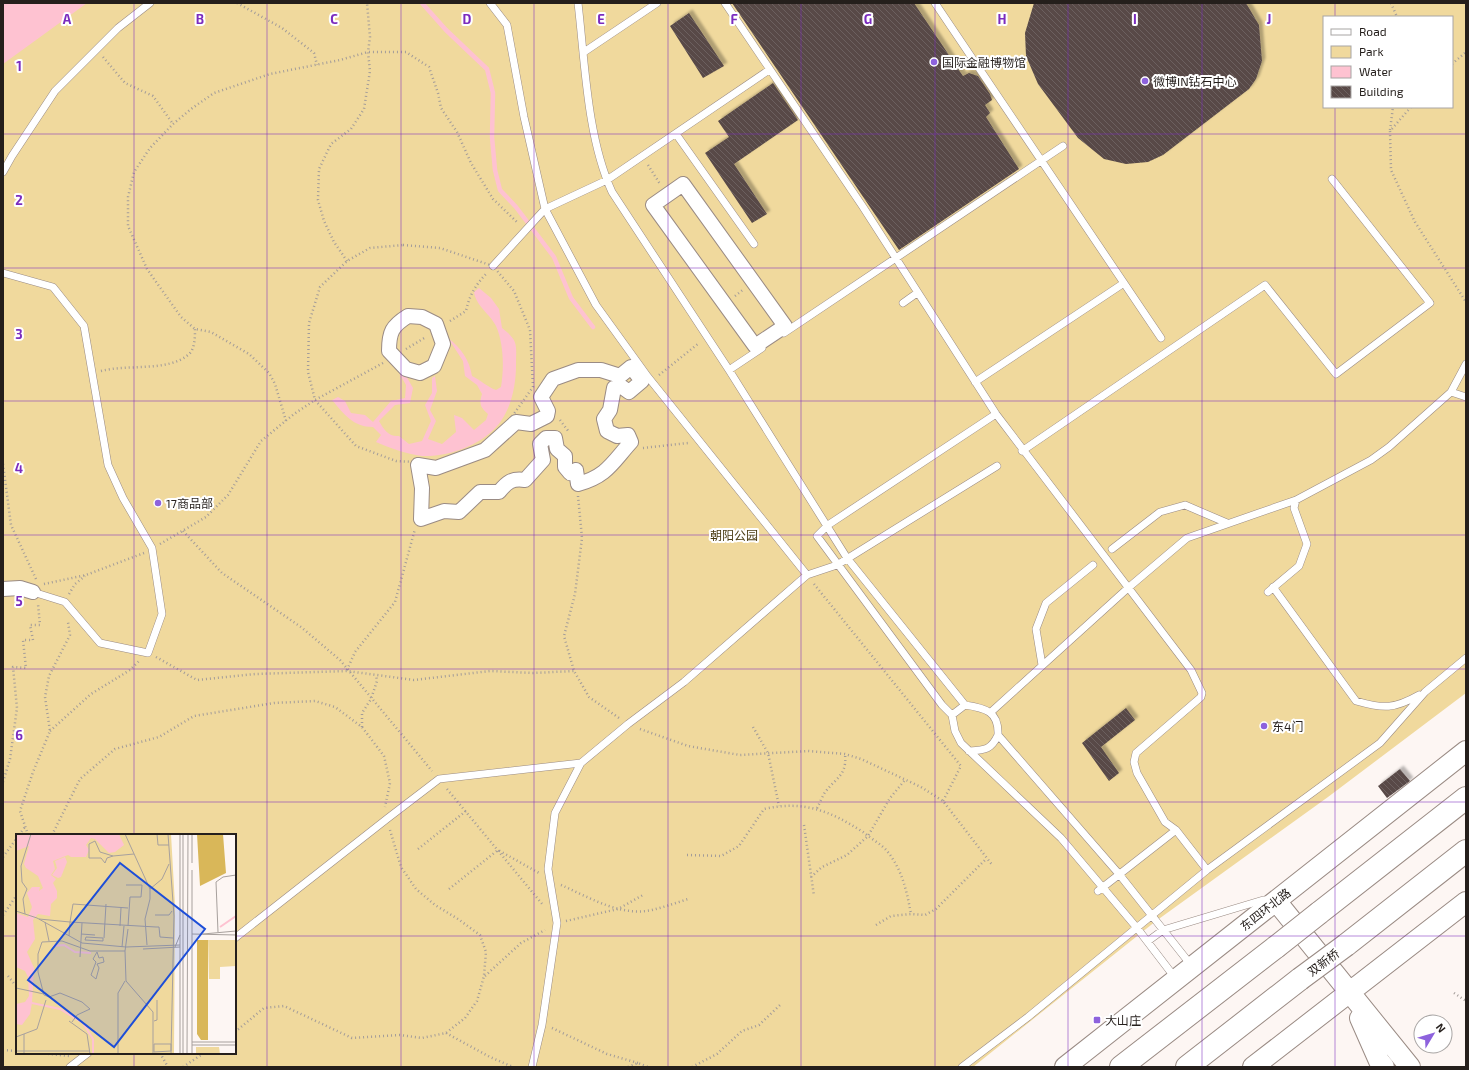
<svg xmlns="http://www.w3.org/2000/svg" width="1469" height="1070" font-family="'Exo 2','Noto Sans SC',sans-serif">
<defs>
<pattern id="building-back-hatch" width="6" height="6" patternUnits="userSpaceOnUse"><rect width="6" height="6" fill="#584947"/><path d="M-1 5l2 2M0 0l6 6M5-1l2 2" fill="none" stroke="#6c605e"/></pattern>
<filter id="shadow"><feDropShadow dx="3.5" dy="-3.5" stdDeviation="1" flood-color="#0004"/></filter>
</defs>
<rect width="100%" height="100%" fill="#fdf6f3"/>
<!-- park -->
<path fill="#f0d99d" fill-rule="evenodd" d="M3 3H1466V693L1328 797 1156 921 973 1067H3ZM1324 17H1452V107H1324ZM17 835H235V1053H17Z"/>
<!-- water -->
<path fill="#fec2d1" d="M3 3H87L3 64Z
M479 288 491 298 499 309 502 328C519 341 516 345 516 365 516 384 512 405 501 421 485 444 450 457 422 456 406 454 390 448 376 442L381 435 373 427C353 427 344 414 332 400L338 397 345 401 351 413 365 415 373 422 391 401 405 398 406 385 399 373 405 374 413 388 410 403 395 405 379 421C384 430 389 437 399 436L409 444 422 441 431 421 425 405 432 393V378L435 376 437 391 430 410 436 421 428 439 442 444 456 432 454 415 462 418 474 430 486 420 488 414C480 407 479 404 482 394L477 385 465 376 463 361 448 338C461 348 469 359 472 376 481 380 487 387 496 390L501 387C504 369 504 344 496 326 490 314 476 306 474 292Z"/>
<g fill="none" stroke-linecap="round" stroke-linejoin="round">
<!-- stream -->
<path stroke="#fec2d1" stroke-width="4.5" d="M422 3 446 30 487 69 493 93 492 137 495 170 500 190 516 207 554 257 571 298 593 327"/>
</g>
<!-- building -->
<path fill="url(#building-back-hatch)" filter="url(#shadow)" d="M732 3H914L963 76 969 73 978 76 990 94 992 100 985 105 990 113 986 117 1019 169 899 250Z
M1034 3H1246L1259 25 1262 61 1256 79 1249 89 1163 155 1148 162 1126 164 1104 159 1078 138 1038 84 1026 56 1025 33Z
M689 13 724 66 703 78 670 26Z
M773 83 798 120 734 164 767 214 752 223 705 153 729 137 718 121Z
M1126 708 1135 720 1101 747 1119 773 1109 781 1082 743Z
M1400 769 1410 781 1387 798 1378 786Z"/>
<g fill="none" stroke-linecap="round" stroke-linejoin="round">
<defs>
<path id="lane" d="M490 3 507 25 524 117 545 209 596 305 648 377 807 575
M578 3C585 63 587 137 612 192L729 370 847 558 965 705C985 708 999 711 998 735L1119 874 1191 965
M725 3 863 207 996 414 1191 670 1202 693 1201 697 1136 753 1134 762 1137 773 1165 822 1176 830 1207 870
M935 3 1161 338
M584 52 657 3
M676 134 754 244
M3 172 12 156 55 91 118 28 150 3
M493 266 545 209 607 180 769 70
M3 273 53 287 84 326 108 465 123 498 152 548 162 614 148 653 100 643 65 602 33 592
M903 303 917 293
M784 333 1063 146
M729 370 762 348
M975 382 1124 283
M1451 392 1466 397
M996 414 828 525 817 536 942 705 952 715 955 731 961 743 1061 838 1137 928 1176 979
M1022 451 1265 285 1336 374 1430 303 1332 179
M1112 549 1160 512 1185 505 1227 523
M1273 587 1356 701C1384 709 1394 709 1419 695
M1268 592 1299 566 1307 544 1294 508 1296 500
M1042 665 1036 629 1046 603 1093 565
M991 712 1128 588 1187 538 1296 500 1371 460 1389 447 1451 392 1466 364
M952 715 965 705
M969 751C985 750 991 750 998 735
M1098 891 1176 830
M235 938 388 818 439 779 581 763
M1148 941 1163 930 1263 900H1268
M70 1067 88 1053
M532 1067 542 1025 557 923 548 869 555 813 581 763 628 724 684 682 807 575 837 565 997 466
M962 1067 1028 1017 1207 870 1380 743 1425 692 1466 658"/>
<path id="street" d="M683 184 785 326 755 346 653 205Z
M408 316 422 317 436 324 443 344 434 366 420 373 406 369 389 351C389 332 392 326 408 316Z
M631 367 642 381 629 392 622 387 614 388 610 410 604 419 607 431 617 436 628 435 631 442C612 463 607 476 578 484L576 470 570 473 565 467V456L557 449 555 438H546L540 444 543 460 525 480C512 478 507 482 499 492H480L459 512 444 511 421 519 422 488 418 465 436 468 485 450 516 422 531 424 547 416 548 411 541 397 553 379 578 370H601L620 376Z
M3 589 20 588 33 592"/>
<path id="secondary" d="M1276 901 1410 1067
M1360 1018 1379 1061 1384 1067
M1065 1067 1466 751
M1253 1067 1466 902"/>
<path id="highway" d="M1319 913 1466 798
M1346 945 1466 851
M1121 1067 1276 947
M1187 1067 1300 979"/>
</defs>
<!-- lane casing -->
<use href="#lane" stroke="#9a8b84" stroke-width="8"/>
<!-- street casing -->
<use href="#street" stroke="#9a8b84" stroke-width="16"/>
<!-- secondary casing -->
<use href="#secondary" stroke="#9a8b84" stroke-width="22"/>
<!-- highway casing -->
<use href="#highway" stroke="#9a8b84" stroke-width="24"/>
<!-- path -->
<path stroke="#a39c99" stroke-width="2.5" stroke-dasharray="1 3" stroke-linecap="butt" d="M237 3 282 28 314 53 317 65
M1391 3 1397 17
M103 57 125 83 153 96 173 124
M1452 64 1466 52
M1411 107 1390 131 1391 170 1415 222 1466 302
M1390 130 1393 107
M648 165 660 184
M403 245 440 248 493 266 514 291 530 330 533 387 511 418 482 447 437 463 396 461 356 446 315 400 308 372 309 323 320 287 347 261 370 248Z
M347 261 334 242 324 221 318 200 319 169 331 144 351 129 364 109 370 71 368 52 370 37 367 3
M735 296 744 289
M450 321 466 311C469 296 476 284 487 273
M406 349 426 337
M101 371C128 364 167 372 188 355 195 350 195 337 195 329
M659 375 699 343
M560 420 569 432
M286 421 275 384 269 373 249 354 211 332 195 329 181 317 147 269 128 226V197L134 172 150 148 173 124 191 109 214 93 270 74 340 60 368 52H406L429 67 438 93 441 108 457 132 471 163 493 199 518 223
M643 448 688 443
M3 464 11 525 36 579
M578 496 582 538 575 594 564 636 574 671 589 697 619 718
M183 531 222 573 301 627 340 660 432 771
M160 544 206 517 228 495 261 441 294 414 315 400 383 363
M44 584 86 575 144 553
M814 584 961 766 943 801
M69 594 75 584 85 576
M156 657 197 680 255 674 347 671 414 680 490 671 533 673 574 671
M347 670 355 652 395 602 415 529
M362 727V713L371 699 377 681 376 675
M753 727 768 753 779 806
M640 729 688 746 740 755 808 751 845 754 861 759 921 787 943 801 993 866
M50 731 91 694 130 670 139 661
M3 782 10 759 17 708 13 667 26 668 23 640H33L30 625H40L38 604
M447 789 543 905
M817 808C820 803 822 796 826 791 837 777 847 775 845 754
M804 825 814 896
M19 835 25 827
M28 835 20 811 33 772 50 731 45 697 49 676 70 635 68 622
M52 835 80 779 115 749 159 737 194 716 274 703 315 701 335 707 362 727 384 756 390 783 385 807
M418 849 466 811
M687 855 721 856 739 846 764 809C804 800 830 811 863 832 870 838 881 844 887 851 902 869 907 892 911 914
M3 857 17 838
M811 877 822 867 847 855 868 836 890 798 905 780
M561 885C589 897 620 917 652 910 664 907 676 903 688 899
M449 889 498 850 539 873
M3 915 17 895
M566 921 618 909 643 895
M876 925 891 916 911 914 925 915 936 909 986 859
M8 976 17 987
M485 976 521 943 545 930
M1454 993 1466 1001
M552 1028 607 1054 638 1063
M235 1032 264 1008 284 1006 352 1038 400 1035 422 1038 446 1033 465 1018 477 1001 484 976 486 952 480 935 458 919 435 905 416 889 401 867 390 830
M446 1033 490 1057 513 1067
M3 1050 17 1051
M40 1053 69 1056
M160 1053 168 1067
M183 1067 204 1053
M628 1067 638 1063 648 1067
M692 1067 717 1054 742 1031 759 1025 780 1005"/>
<!-- lane -->
<use href="#lane" stroke="#fff" stroke-width="7"/>
<!-- street -->
<use href="#street" stroke="#fff" stroke-width="14"/>
<!-- secondary -->
<use href="#secondary" stroke="#fff" stroke-width="20"/>
<!-- highway -->
<use href="#highway" stroke="#fff" stroke-width="22"/>
<defs>
<path id="highway-bridge" d="M1276 947 1319 913
M1300 979 1346 945"/>
</defs>
<!-- highway-bridge casing -->
<use href="#highway-bridge" stroke="#9a8b84" stroke-width="24" stroke-linecap="butt"/>
<!-- highway-bridge -->
<use href="#highway-bridge" stroke="#fff" stroke-width="22"/>
</g>
<!-- grid -->
<path fill="none" stroke="#7b2cbf" stroke-width="1" stroke-opacity="0.55" d="M134 3V835M267 3V1067M401 3V1067M534 3V1067M668 3V1067M801 3V1067M935 3V1067M1068 3V1067M1202 3V1067M1335 3V17M1335 107V1067M3 134H1466M3 268H1466M3 401H1466M3 535H1466M3 669H1466M3 802H1466M3 936H17M235 936H1466M134 1053V1067"/>
<!-- markers -->
<g fill="#8d62dd" stroke="#fff" stroke-width="1.5">
<circle cx="934" cy="62" r="4"/>
<circle cx="1145" cy="81" r="4"/>
<circle cx="158" cy="503" r="4"/>
<circle cx="1264" cy="726" r="4"/>
<rect x="1093" y="1016" width="8" height="8" rx="2"/>
</g>
<g text-anchor="middle" dominant-baseline="central" stroke-width="4" stroke-linejoin="round" paint-order="stroke">
<!-- poi labels -->
<g font-size="12" fill="#251f1c" stroke="#fff" text-anchor="start">
<text x="942" y="62">国际金融博物馆</text>
<text x="1153" y="81">微博IN钻石中心</text>
<text x="166" y="503">17商品部</text>
<text x="1272" y="726">东4门</text>
<text x="1105" y="1020">大山庄</text>
</g>
<!-- park labels -->
<g font-size="12" fill="#493b12" stroke="#fff">
<text x="734" y="535">朝阳公园</text>
</g>
<!-- street labels -->
<g font-size="12" fill="#251f1c" stroke="#fff">
<text transform="translate(1265 909) rotate(-38)">东四环北路</text>
<text transform="translate(1323 962) rotate(-37)">双新桥</text>
</g>
</g>
<!-- overview -->
<g transform="translate(16 834)">
<rect width="220" height="220" fill="#fdf6f3"/>
<path d="M180 213H203L204 220H180Z" fill="#f0d99d"/>
<path d="M181 0H207L210 39 184 52ZM181 106H192V206H185L181 200Z" fill="#d9b759"/>
<path d="M0 0H155L159 71 158 220H0ZM192 106H220V132L204 133V145H193Z" fill="#f0d99d"/>
<path d="M0 0H103L108 11 99 18 93 19 79 5 75 4 70 11 73 16 70 23H55L52 21 37 27 39 35 35 41 40 45 37 49 41 57V64L35 70 34 82 22 80 17 86 19 105 11 118 18 134 16 169 14 180 6 191 0 190V170L9 168 13 162 12 143 9 137 0 133V79L12 83 16 73 11 59 16 53H24L23 57 27 54 22 42 10 34 8 30 13 12 0 17ZM49 23 51 28 45 43 42 44 36 41 41 34 39 27Z" fill="#fec2d1"/>
<path fill="none" stroke="#fec2d1" stroke-width="2" d="M204 93 220 82M37 112 48 111 59 118 75 119M16 169 44 175 67 189 77 205V220"/>
<path fill="none" stroke="#a7a09d" stroke-width="1" d="M109 0 134 55V65L129 85 131 111M141 0 142 11H153M152 0 158 82 155 220M79 7 84 18 97 22 91 24 89 29 85 24H73V10ZM97 22 118 20M176 29V0M110 51H126L125 63H114L112 92M134 55 146 45 153 30M112 74 57 70 54 88 140 93H143L144 103 157 104M0 77 21 84 66 109 110 113 164 111M9 80 7 65 11 55 6 48 5 32 15 0M139 81H153L156 77M23 85 54 88 53 102M29 88 33 107M104 92 105 74M112 95 109 117 110 147 137 178V220M202 98 200 48 207 43 220 41M65 100 79 101M176 100 220 101M187 100 220 97M70 103 87 104V107L69 106ZM88 104 90 70M106 113 108 92M159 113 164 101M127 115 164 113M81 118 83 124 87 123 88 128 81 130 83 134 80 145 75 141 80 128 77 125ZM64 123 66 89M0 154 28 160M53 187 71 200 74 220M138 187 141 186V166M56 188 61 181 74 175 66 168 44 159 33 163 28 161 22 138V120L26 108 46 107 74 117H109M0 203 21 195 30 166M176 208H220M138 210H155V217L138 218ZM176 211H220M0 217H74M8 220V200M102 220V159L109 147M164 220V0M167 220V0M171 220 172 0M176 220V36"/>
<path fill="#1d4ed8" fill-opacity="0.15" stroke="#1d4ed8" stroke-width="2" d="M104 29 189 95 98 213 12 146Z"/>
<rect width="220" height="220" fill="none" stroke="#251f1c" stroke-width="2"/>
</g>
<g font-size="13" text-anchor="middle" font-weight="bold" fill="#7b2cbf" stroke="#fff" stroke-width="4" stroke-linejoin="round" paint-order="stroke">
<text x="67" y="24">A</text>
<text x="200" y="24">B</text>
<text x="334" y="24">C</text>
<text x="467" y="24">D</text>
<text x="601" y="24">E</text>
<text x="734" y="24">F</text>
<text x="868" y="24">G</text>
<text x="1002" y="24">H</text>
<text x="1135" y="24">I</text>
<text x="1269" y="24">J</text>
<text x="19" y="71">1</text>
<text x="19" y="205">2</text>
<text x="19" y="339">3</text>
<text x="19" y="473">4</text>
<text x="19" y="606">5</text>
<text x="19" y="740">6</text>
</g>
<!-- border -->
<rect width="1469" height="1070" fill="none" stroke="#251f1c" stroke-width="8"/>
<!-- legend -->
<rect x="1323" y="16" width="130" height="92" fill="#ffffff" stroke="#a8a5a4"/>
<rect x="1331" y="29" width="20" height="6" fill="#ffffff" stroke="#a8a5a4"/>
<text x="1359" y="36" font-size="12" fill="#251f1c">Road</text>
<rect x="1331" y="46" width="20" height="12" fill="#f0d99d" stroke="#a8a5a4"/>
<text x="1359" y="56" font-size="12" fill="#251f1c">Park</text>
<rect x="1331" y="66" width="20" height="12" fill="#fec2d1" stroke="#a8a5a4"/>
<text x="1359" y="76" font-size="12" fill="#251f1c">Water</text>
<rect x="1331" y="86" width="20" height="12" fill="url(#building-back-hatch)" stroke="#a8a5a4"/>
<text x="1359" y="96" font-size="12" fill="#251f1c">Building</text>
<!-- north arrow -->
<g transform="translate(1433 1034) rotate(52)"><circle r="19" fill="#ffffff" stroke="#a8a5a4"/>
<path d="M0-3L7 15L0 10L-7 15Z" fill="#8d62dd"/>
<text y="-6" font-size="11" font-weight="bold" text-anchor="middle" fill="#251f1c">N</text>
</g>
</svg>
